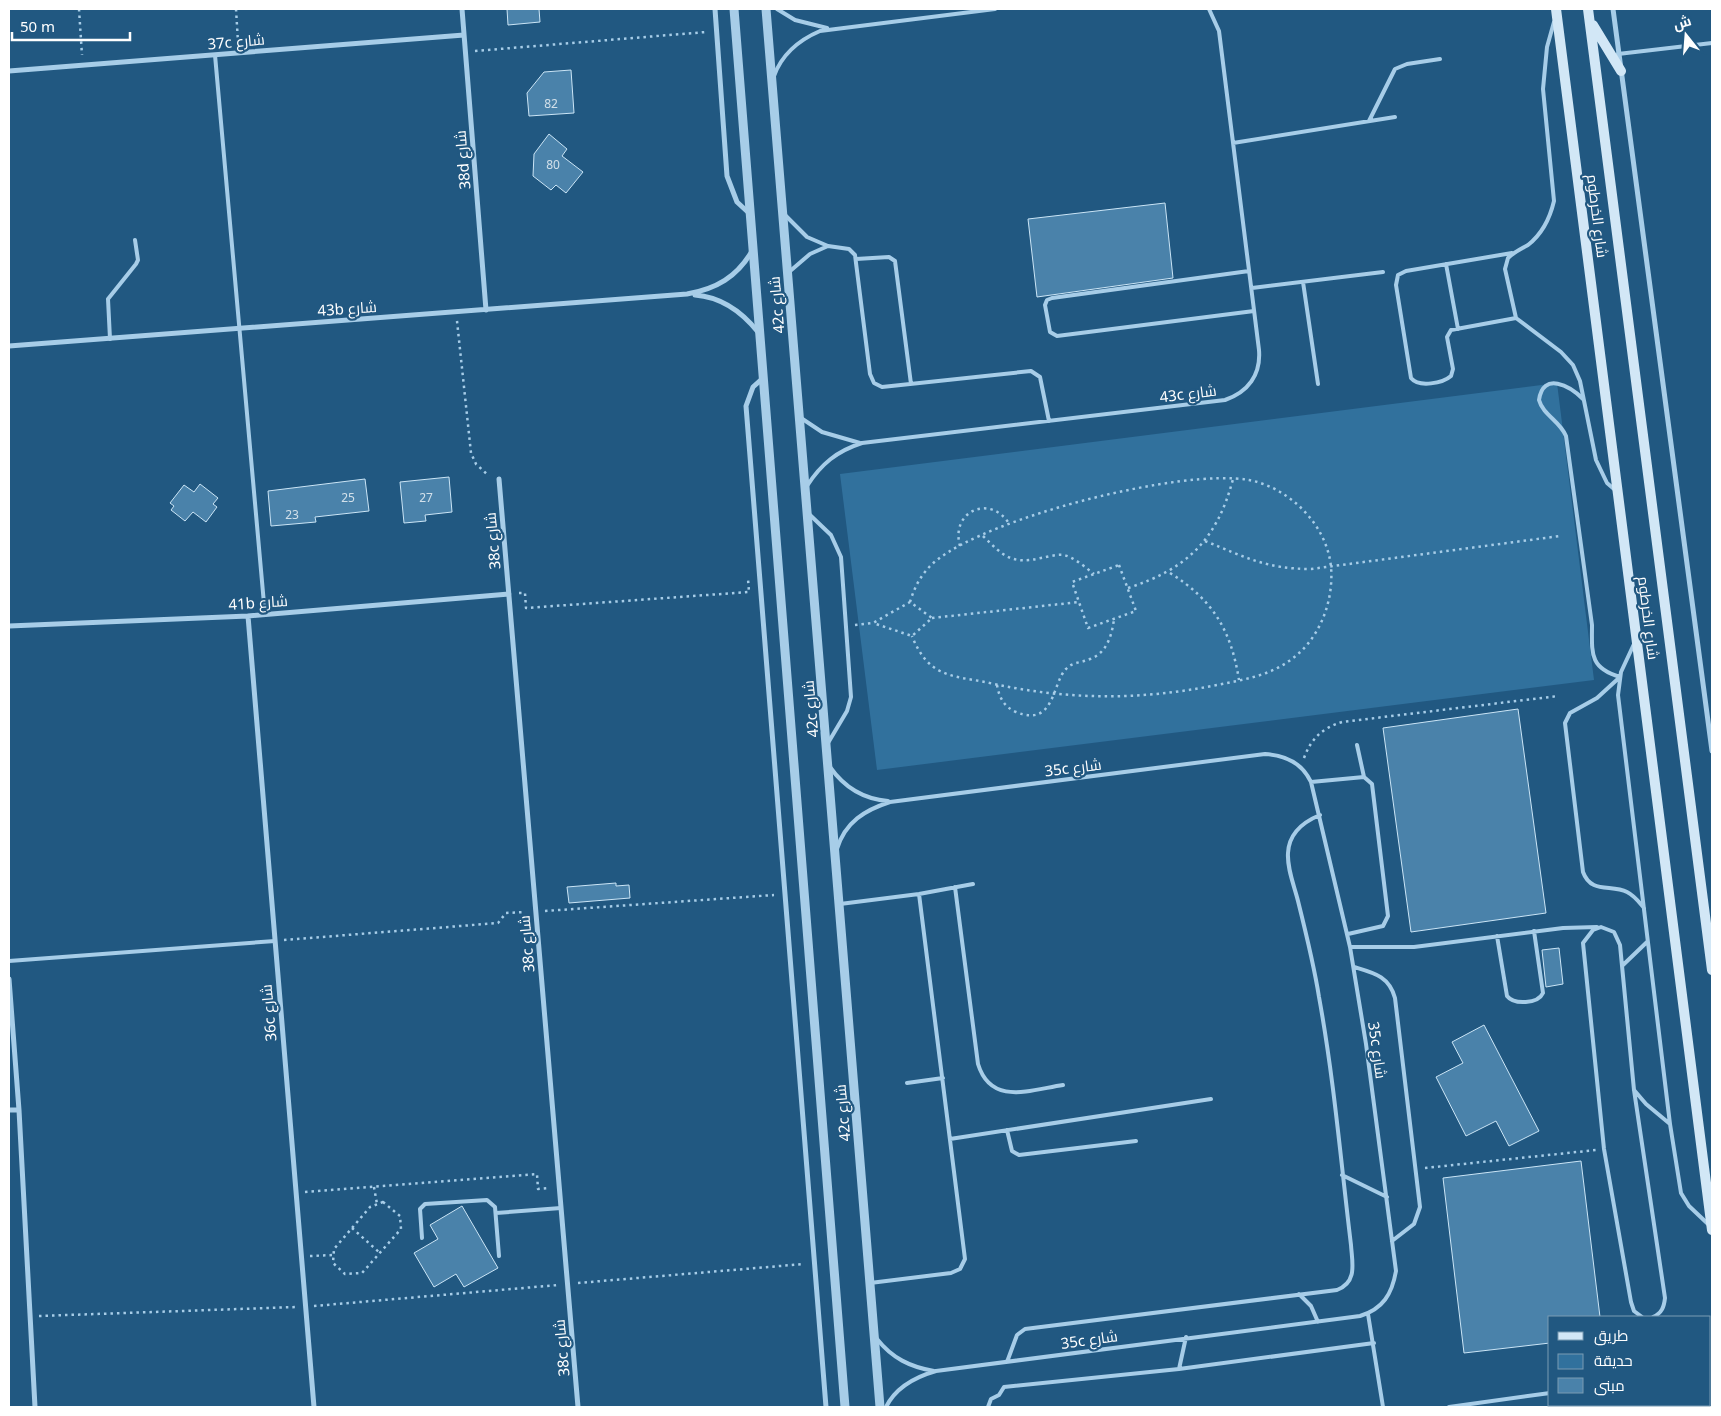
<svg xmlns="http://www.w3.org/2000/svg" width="1721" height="1416" font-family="'Noto Sans',Cairo,sans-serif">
<rect width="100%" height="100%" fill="#215881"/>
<!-- green -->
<path fill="#31719d" d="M1557 383 1594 680 877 770 840 474Z"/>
<!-- building -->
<path fill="#4a82aa" stroke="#cbe5f6" d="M507 9H539L540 22 508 25Z
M571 70 574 113 529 116 527 93 544 72Z
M549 134 567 149 562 156 583 172 566 193 556 185 551 190 533 176 534 154Z
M1165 203 1173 278 1037 297 1028 219Z
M449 477 452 512 425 515 426 521 404 523 400 482Z
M365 479 369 511 315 517 316 522 271 526 268 491Z
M200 484 218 498 213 504 217 507 206 522 193 512 185 521 171 510 174 506 170 503 184 485 194 492Z
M1518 709 1546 913 1411 932 1383 728Z
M616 883V886L629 885 630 898 569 903 567 887Z
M1559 948 1563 984 1546 987 1542 950Z
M1484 1025 1539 1131 1509 1146 1496 1121 1466 1136 1436 1077 1463 1063 1452 1042Z
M1581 1161 1600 1317H1550V1343L1464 1353 1443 1178Z
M462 1206 498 1268 464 1287 456 1274 434 1287 414 1253 438 1239 430 1225Z"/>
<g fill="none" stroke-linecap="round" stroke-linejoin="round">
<!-- path -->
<path stroke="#a7cde8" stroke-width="2.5" stroke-dasharray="2.5 4" stroke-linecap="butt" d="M79 9 82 55
M236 9 238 42
M475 51 706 32
M457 321 471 453 476 464 489 476
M983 536C1003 556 1012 565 1041 558 1048 557 1056 554 1064 555 1075 558 1085 567 1094 574
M1205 541C1245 557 1266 569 1311 569L1560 536
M960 546C950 511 991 493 1010 525
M1119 565 1136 611 1088 628 1072 582Z
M1170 573C1213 600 1231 630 1239 680
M1128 588C1187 569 1217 540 1233 479
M519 593H525L526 608 749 592 748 579
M910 602C915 585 923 571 937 560 991 517 1181 468 1249 480 1290 488 1327 525 1331 567 1334 602 1319 641 1289 661 1268 676 1242 680 1217 685 1137 701 1064 700 985 682 970 679 954 678 940 671 926 664 918 651 912 636
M932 618 1079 602
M855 625 873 623 910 602 932 618 912 636 873 623
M997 685C999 697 1004 707 1016 712 1055 728 1052 683 1066 669 1072 662 1081 663 1090 659 1107 653 1112 635 1114 619
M1304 758C1311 739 1322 728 1342 722L1558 696
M545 911 774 895
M284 940 498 923 506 913 525 912
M1425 1168 1596 1150
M374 1187 377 1204
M305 1192 537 1174 538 1189 550 1188
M383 1202 400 1216 401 1229 362 1273 345 1274 333 1263 334 1249 370 1207Z
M352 1228 380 1253
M310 1256 334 1255
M578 1283 804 1264
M314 1306 558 1285
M39 1316 296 1307"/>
<!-- service -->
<path stroke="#a7cde8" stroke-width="4" d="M777 9 795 20 827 28
M1554 22 1547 47 1543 89 1554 201C1550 218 1542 234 1528 245 1521 249 1514 252 1508 258L1505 269 1516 318 1561 352 1573 365 1580 381 1596 460 1607 483 1614 489
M1618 54 1712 43
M215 55 265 615
M774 76C782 54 799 40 820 31L995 9
M1369 121 1395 69 1407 64 1440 59
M1233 143 1395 117
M785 215 807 237 828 246 849 249 855 255 870 374 874 383 882 387 1031 371 1040 377 1049 421
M1512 253 1406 271 1398 275 1396 285 1411 378C1419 388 1443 383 1451 376L1453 369 1447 337 1451 330 1516 318
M856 259 889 257 895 261 911 384
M1446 264 1458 329
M1249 271 1052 298 1047 300 1045 305 1050 332 1057 336 1254 311
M789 272 810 254 828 246
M1303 282 1318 384
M1252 288 1383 272
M110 339 108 299 136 264 138 260 135 240
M1583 399C1570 386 1543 371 1539 400 1543 415 1560 421 1566 436L1592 625C1592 653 1589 668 1620 677L1597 698 1570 713 1565 723 1583 872C1591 894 1611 884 1627 892 1635 896 1639 902 1644 908
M801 418 822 432 860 443
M807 486C821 464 837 451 862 443L1225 400C1248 392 1261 375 1259 350L1219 31 1209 9
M810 515 831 535 841 557 851 697 847 711 828 743
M1634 644 1621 672 1618 695 1670 1124 1681 1193 1689 1206 1708 1224
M1357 745 1364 777
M830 767C844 787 863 799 888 801
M1311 782 1364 777 1372 784 1388 916 1383 926 1348 934
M837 849C845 822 865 810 890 802L1265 754C1285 755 1302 763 1311 782L1350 947 1366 1044 1396 1271C1392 1294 1383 1309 1360 1316L936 1371C915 1377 896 1387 886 1407
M955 887 978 1064C991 1106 1030 1090 1063 1085
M840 904 919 894 973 884
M1497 936 1507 996C1514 1005 1538 1004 1543 993L1534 931
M1350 947H1414L1563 928 1597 927
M9 961 275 941
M1623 965 1647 942
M1354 967C1374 973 1389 976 1395 998L1420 1207 1414 1224 1392 1241
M907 1083 943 1078
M1634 1090 1646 1104 1670 1124
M1007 1130 1012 1151 1019 1155 1136 1141
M950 1139 1211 1099
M1342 1175 1387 1197
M496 1213 561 1208
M422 1238 420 1209 425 1204 487 1200 495 1207 499 1256
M870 1283 951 1273 960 1269 965 1259 919 894
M1299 1294 1311 1306 1318 1322
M1368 1314 1383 1407
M1642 1317 1634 1311 1631 1302 1604 1149 1583 943 1593 930 1601 927 1614 932 1620 945 1634 1090 1665 1298C1664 1307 1662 1313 1653 1317
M877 1339C892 1358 910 1367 934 1371
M1007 1362 1017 1335 1025 1329 1337 1290C1358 1282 1352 1262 1351 1245 1341 1163 1334 1079 1319 997 1314 965 1306 933 1298 901 1294 885 1287 869 1288 853 1289 833 1303 822 1320 815
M1179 1369 1186 1337
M1580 1405V1407
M988 1407 991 1399 999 1395 1004 1387 1179 1369 1374 1343
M1449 1407 1550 1393"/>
<!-- minor -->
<path stroke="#a7cde8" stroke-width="5" d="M462 9 486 310
M715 9 727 176 737 202 750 214
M1613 9 1712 751
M9 71 464 35
M695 295C721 297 742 312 758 332
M9 346 687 294C716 289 737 277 752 251
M763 378 753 387 746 406 826 1407
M499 479 578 1407
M248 616 314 1407
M9 626 248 616 509 594
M9 979 19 1110 35 1407
M9 1110H19"/>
<!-- tertiary -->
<path stroke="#a7cde8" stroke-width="9" d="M734 9 845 1407
M766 9 880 1407"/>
<!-- secondary -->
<path stroke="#d2e7f6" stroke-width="10" d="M1556 9 1712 1230
M1588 9 1712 970
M1593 25 1621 71"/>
</g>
<g text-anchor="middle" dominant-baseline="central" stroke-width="4.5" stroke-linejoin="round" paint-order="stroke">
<!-- number labels -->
<g font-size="12" fill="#d2e0ea">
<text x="551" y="103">82</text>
<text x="553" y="164">80</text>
<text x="348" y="497">25</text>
<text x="426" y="497">27</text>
<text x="292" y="514">23</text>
</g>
<!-- street labels -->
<g font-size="15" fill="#fff" stroke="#215881">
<text transform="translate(236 41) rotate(-5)">37c شارع</text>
<text transform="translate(462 160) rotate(-95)">38d شارع</text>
<text transform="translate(1598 216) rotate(83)">شارع الخرطوم</text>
<text transform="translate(776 305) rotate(-95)">42c شارع</text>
<text transform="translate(347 308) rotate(-4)">43b شارع</text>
<text transform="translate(1188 393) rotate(-7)">43c شارع</text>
<text transform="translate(492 541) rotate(-95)">38c شارع</text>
<text transform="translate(258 602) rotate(-4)">41b شارع</text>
<text transform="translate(1649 618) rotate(83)">شارع الخرطوم</text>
<text transform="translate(810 709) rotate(-95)">42c شارع</text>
<text transform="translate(1073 767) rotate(-7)">35c شارع</text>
<text transform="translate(526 944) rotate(-95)">38c شارع</text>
<text transform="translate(268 1013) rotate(-95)">36c شارع</text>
<text transform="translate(1378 1050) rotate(82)">35c شارع</text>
<text transform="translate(842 1113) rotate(-95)">42c شارع</text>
<text transform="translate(1089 1339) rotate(-8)">35c شارع</text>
<text transform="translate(561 1348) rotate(-95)">38c شارع</text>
</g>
</g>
<!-- border -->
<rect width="1721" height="1416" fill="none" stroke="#ffffff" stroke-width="20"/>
<!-- legend -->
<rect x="1548" y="1316" width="162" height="90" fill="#215881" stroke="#7a9bb3"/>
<rect x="1558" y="1332" width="25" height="8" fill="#d2e7f6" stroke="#7a9bb3"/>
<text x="1594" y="1341" font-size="15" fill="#ffffff">طريق</text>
<rect x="1558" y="1354" width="25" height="15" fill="#31719d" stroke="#7a9bb3"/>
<text x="1594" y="1366" font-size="15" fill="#ffffff">حديقة</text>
<rect x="1558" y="1378" width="25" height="15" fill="#4a82aa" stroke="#7a9bb3"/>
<text x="1594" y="1391" font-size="15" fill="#ffffff">مبنى</text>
<!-- north arrow -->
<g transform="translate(1686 35) rotate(343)" stroke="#215881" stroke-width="4" paint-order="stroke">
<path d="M0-4L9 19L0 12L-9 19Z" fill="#ffffff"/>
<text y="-8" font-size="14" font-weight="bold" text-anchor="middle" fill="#ffffff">ش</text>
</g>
<!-- scale -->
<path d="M12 32v8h118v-8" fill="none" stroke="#ffffff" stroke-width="2.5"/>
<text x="20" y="32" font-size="15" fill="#ffffff" stroke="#215881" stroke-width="4" paint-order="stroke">50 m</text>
</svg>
